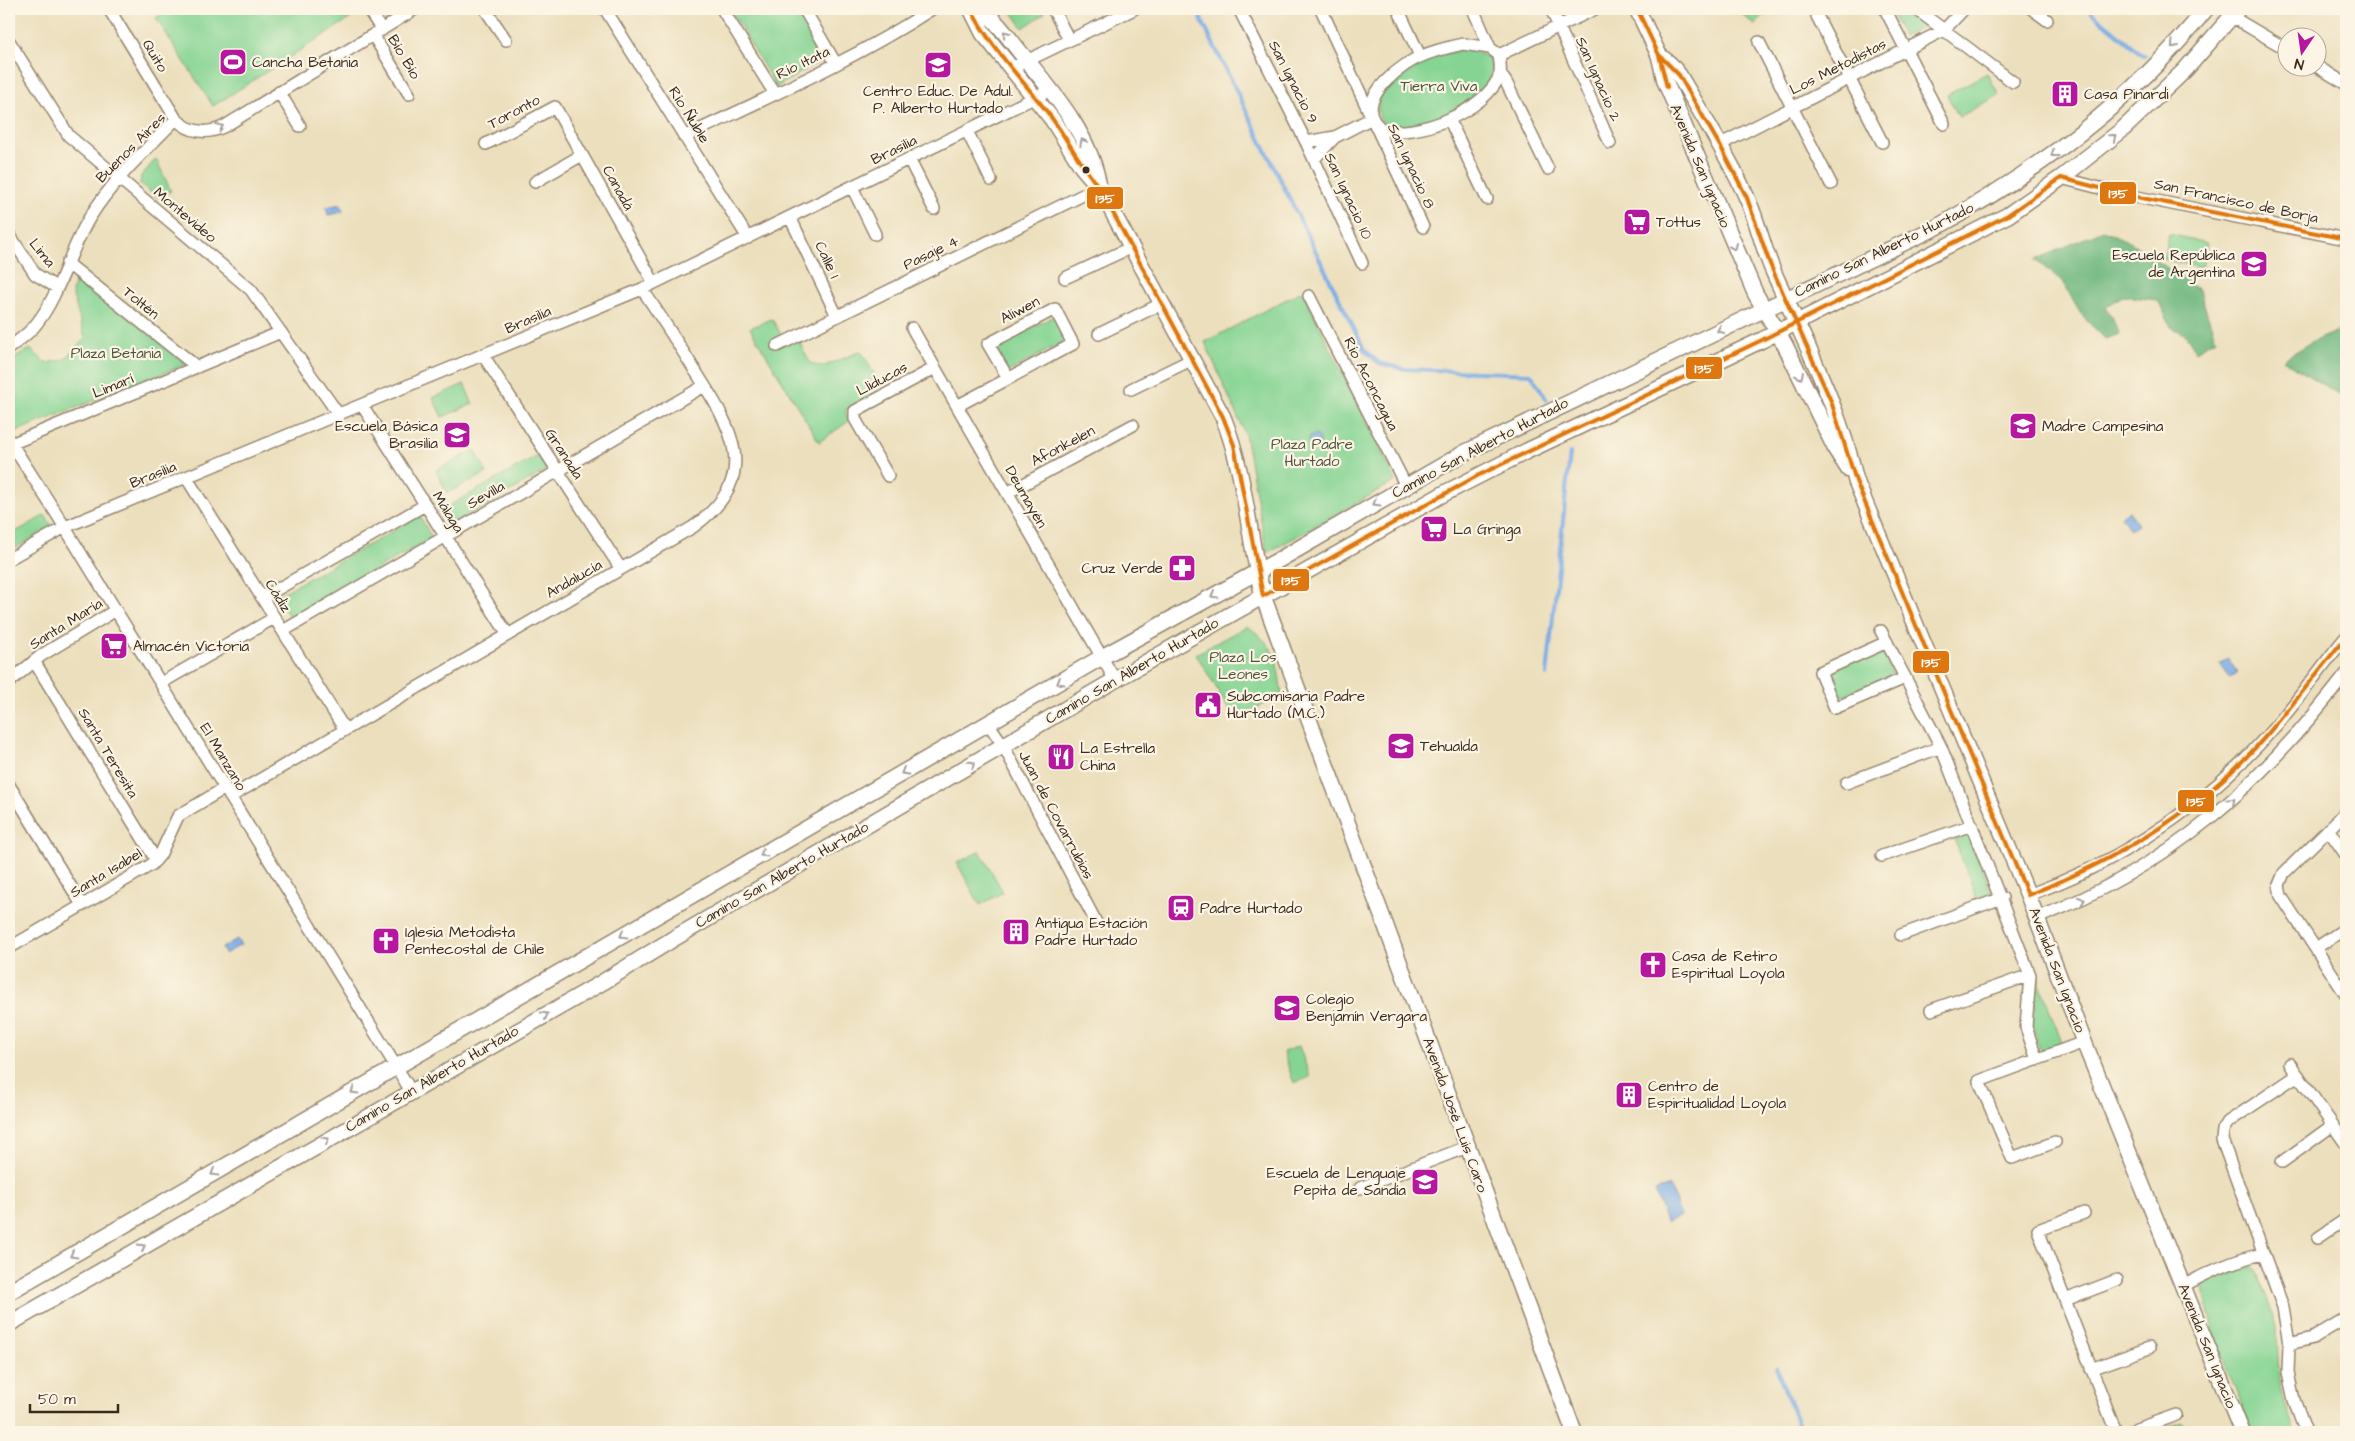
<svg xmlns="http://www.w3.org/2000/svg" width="2355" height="1441" font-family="'Architects Daughter',sans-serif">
<rect width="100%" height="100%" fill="#fcf5e5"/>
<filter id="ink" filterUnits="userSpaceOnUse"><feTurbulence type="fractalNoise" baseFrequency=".02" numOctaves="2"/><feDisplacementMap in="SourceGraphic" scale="10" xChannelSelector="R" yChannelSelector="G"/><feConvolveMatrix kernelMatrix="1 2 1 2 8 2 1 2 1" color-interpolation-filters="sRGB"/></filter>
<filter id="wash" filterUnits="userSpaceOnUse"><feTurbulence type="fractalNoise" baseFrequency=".0096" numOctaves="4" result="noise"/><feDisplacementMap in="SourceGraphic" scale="20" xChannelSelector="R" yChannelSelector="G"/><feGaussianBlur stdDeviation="1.12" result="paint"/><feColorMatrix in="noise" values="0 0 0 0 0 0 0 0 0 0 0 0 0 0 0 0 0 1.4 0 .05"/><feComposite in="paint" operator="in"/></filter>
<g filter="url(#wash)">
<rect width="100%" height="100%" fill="#ecdfbd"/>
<!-- green -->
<path fill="#85d493" stroke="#607f58" d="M170 9H354L357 14 213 106 156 18Z
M730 9H798L826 58 776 87Z
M1010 9H1042L1045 13 1023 28Z
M1736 9H1769L1755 25Z
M1890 9H1910L1931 24 1903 36Z
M1467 48 1489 58C1507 99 1422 132 1391 125 1387 125 1383 122 1380 120 1379 112 1376 105 1380 97 1382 93 1387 88 1390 85 1412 62 1438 55 1467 48Z
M1987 73 1999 95 1959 117 1947 95Z
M156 159 171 191 157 197 140 184 141 176Z
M2169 234 2207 243 2202 268 2163 259Z
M76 275 187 364 17 431 9 419V362L30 349 46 363 64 360 85 338 72 292Z
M1302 291 1396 481 1267 553 1245 434 1205 342Z
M1058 314 1071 338 1008 372 995 348Z
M772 319 787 345 798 339 810 363 822 367 861 351 884 391 845 410 849 421 819 442 750 328Z
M464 384 473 404 442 417 433 398Z
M475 450 487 473 447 493 436 470Z
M538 456 547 470 449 527 438 512Z
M45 515 52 526 9 552V536Z
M420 516 432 538 290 618 277 596Z
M1247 626C1277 646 1277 661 1282 695L1235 719 1196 654Z
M1882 649 1893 675 1836 698 1826 672Z
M1969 834 1992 894 1977 899 1954 839Z
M980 851 1003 892 980 905 957 863Z
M2037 976 2062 1043 2043 1050 2039 1048 2033 1026Z
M1299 1046 1310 1077 1294 1083 1283 1052Z
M2251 1266 2257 1270 2277 1327 2279 1387 2295 1432H2253C2235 1387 2209 1334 2204 1286L2209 1283Z
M2182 1422 2186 1432H2154Z"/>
<!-- forest -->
<path fill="#6cb67d" stroke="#54704e" d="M2103 230 2132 243 2199 290 2216 339 2196 351 2185 334 2171 327 2158 300 2123 296 2106 307 2120 334 2105 339 2084 318 2061 280 2035 260Z
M2346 329V399L2283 360C2304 346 2323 335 2346 329Z"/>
<!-- water -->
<path fill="#79abe5" stroke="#5a6a82" d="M341 204 343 212 328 215 326 207Z
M1308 441a6 6 0 1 1 12 0a6 6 0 1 1-12 0Z
M2129 511 2138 525 2130 530 2121 516Z
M2228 658 2238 672 2230 678 2220 664Z
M237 939 241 945 225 954 222 948Z
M1670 1186 1681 1216 1666 1222 1655 1191Z"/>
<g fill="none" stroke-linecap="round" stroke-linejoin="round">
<!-- stream -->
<path stroke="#79abe5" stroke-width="4" d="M1196 9 1364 349 1379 363 1404 369 1531 374 1547 400
M2087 9 2144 56
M1547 675 1570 453
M1776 1367 1801 1432"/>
</g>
</g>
<g filter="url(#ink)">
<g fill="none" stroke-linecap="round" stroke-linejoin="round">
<defs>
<path id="minor" d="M109 9 176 119C190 133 207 135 225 126L415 9
M368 9 382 30
M485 9 506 40
M605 9 748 238
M722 9 775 94
M804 9 836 64
M1053 9 1069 40
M1239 9 1306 142 1362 263
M1321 9 1423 227
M1398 9 1420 56
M1473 9 1490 48
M1551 9 1610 143
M1885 9 1944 124
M1916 9 2013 82
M2032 9 2047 20
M1817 16 1882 142
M2232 17 2288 50
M373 35 409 94
M9 41 69 136 251 290 339 415
M1759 42 1831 184
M1463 44 1490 48 1499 55C1500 61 1501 68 1500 74 1488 110 1414 141 1380 128 1378 125 1374 122 1373 119 1361 95 1403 63 1422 56 1435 50 1450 47 1463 44Z
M1499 55 1595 9
M2318 67 2346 84
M1012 68 1134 9
M1500 74 1506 82 1548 169
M279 92 300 126
M1449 119 1487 199
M967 131 991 180
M684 137C768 97 854 60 932 9
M1306 142 1335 137 1372 118
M486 144 555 107 654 283
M1719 145 1944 30 1964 9
M909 159 934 209
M1314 159 1335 137
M2061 178 2127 195 2346 239
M535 182 582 155
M852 187 875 234
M790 217 837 316
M9 234 35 274 56 287
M67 263 197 367
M1065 278 1132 247
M1309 296 1406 486
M912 328 1115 680
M1099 334 1163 303
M777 346 1099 187
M9 348C19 340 30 333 37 323 60 294 70 249 90 217 113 180 146 150 176 119
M483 355 621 569
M1131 389 1193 359
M362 405 508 635
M957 406 1073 344 1055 309 988 344 1008 378
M9 440 56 513 411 1091
M11 444 281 332
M888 476 855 419V411L935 368
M186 477 345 730
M1007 493 1133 425
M9 559 65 527 642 289 1050 90
M262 598 425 505
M283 631 704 386
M1881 631 1941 747 2030 975 2026 1027 2037 1060
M1887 642 1820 672 1835 708 1905 678
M34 661 156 860
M9 682 42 655 116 610
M161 683 274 618
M988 723 1003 745 1096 922
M1846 783 1941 747
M9 785 82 905
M230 797 693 527C764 476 731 427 694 369 677 342 660 315 642 289
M2346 812 2284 873 2279 885 2281 896 2346 995
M2328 829 2346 855
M1882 856 1972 825
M2028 895C2128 859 2212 801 2280 721 2303 694 2323 664 2346 637
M2037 918C2171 866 2259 787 2346 674
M1901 935 2002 898
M9 948 151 865 160 855 178 816 225 788
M2316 948 2346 928
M1931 1010 2030 975
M2290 1064 2346 1144
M2298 1075 2228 1122 2223 1130 2222 1140 2283 1307 2289 1344 2288 1373 2294 1400 2306 1432
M2055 1142 2012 1158 1979 1081 2084 1042
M2282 1162 2333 1125
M1360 1188 1467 1147
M2084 1213 2038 1230 2116 1432
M2318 1238 2346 1219
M2183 1286C2210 1271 2234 1260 2263 1254
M2065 1300 2117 1280
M2289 1344 2313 1338 2346 1318
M2091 1369 2149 1348
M2128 1432 2176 1415"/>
<path id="major" d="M971 9 983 33 1052 119 1082 167 1099 187 1223 417C1246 474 1248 537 1263 596L1574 1432
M982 9C997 21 1008 37 1020 52 1052 91 1091 135 1099 187
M1637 9 1659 55 1665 81 1755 293 1785 345 1836 450 1849 470
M1659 55 1670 64 1679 75C1702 115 1728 155 1747 198 1758 222 1763 249 1774 273 1804 340 1840 409 1856 481L2028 895 2084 1042 2242 1432
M9 1292 1102 657 1277 561 1466 452 1937 227C2042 168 2130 103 2206 9
M9 1324 603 982 673 939 1115 680 1445 493 1527 451 1762 340 2008 215 2061 178 2122 130 2185 70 2238 9"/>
</defs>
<!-- minor casing -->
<use href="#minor" stroke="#94846e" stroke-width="14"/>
<!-- major casing -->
<use href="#major" stroke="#94846e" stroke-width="18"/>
<!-- minor -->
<use href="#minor" stroke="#fff" stroke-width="11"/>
<!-- major -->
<use href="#major" stroke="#fff" stroke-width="15"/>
<defs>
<path id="bus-1" d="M971 9C991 49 1024 81 1051 117 1068 140 1080 165 1099 187L1223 417 1234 445 1263 596 1477 476 1762 340 2008 215 2061 178 2127 195 2346 239
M1637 9 1659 55 1667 87
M1659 55 1679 75 1723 151 1747 198 1770 264 1831 401 1856 481 2028 895C2113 861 2192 816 2255 748 2288 713 2315 674 2346 637"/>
</defs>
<!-- bus-1 casing -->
<use href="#bus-1" stroke="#fcf5e5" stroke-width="8"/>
<!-- bus-1 -->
<use href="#bus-1" stroke="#df7710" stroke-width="4"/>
</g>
<!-- one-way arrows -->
<defs><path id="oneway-chevron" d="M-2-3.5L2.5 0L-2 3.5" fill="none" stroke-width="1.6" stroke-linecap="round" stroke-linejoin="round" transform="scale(1.25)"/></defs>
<g stroke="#a79f9a">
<use href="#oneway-chevron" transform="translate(1006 34) rotate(-129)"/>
<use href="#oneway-chevron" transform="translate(2174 45) rotate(132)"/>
<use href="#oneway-chevron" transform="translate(220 127) rotate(-24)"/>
<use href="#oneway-chevron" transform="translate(2113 137) rotate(-40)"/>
<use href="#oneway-chevron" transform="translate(1083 142) rotate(-119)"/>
<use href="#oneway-chevron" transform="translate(2054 154) rotate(143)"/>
<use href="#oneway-chevron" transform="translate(1734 247) rotate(67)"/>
<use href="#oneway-chevron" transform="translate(1720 330) rotate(155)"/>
<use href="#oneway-chevron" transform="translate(1800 376) rotate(65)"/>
<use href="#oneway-chevron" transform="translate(1376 503) rotate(150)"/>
<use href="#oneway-chevron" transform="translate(1214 595) rotate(151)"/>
<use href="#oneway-chevron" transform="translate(1060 682) rotate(150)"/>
<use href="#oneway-chevron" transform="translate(972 764) rotate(-30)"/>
<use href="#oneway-chevron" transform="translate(904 772) rotate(150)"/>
<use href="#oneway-chevron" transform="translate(2232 801) rotate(-42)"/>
<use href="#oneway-chevron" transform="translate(763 854) rotate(150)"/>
<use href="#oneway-chevron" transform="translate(2082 900) rotate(-24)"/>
<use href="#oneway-chevron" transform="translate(623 935) rotate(150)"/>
<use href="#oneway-chevron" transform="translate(545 1015) rotate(-30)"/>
<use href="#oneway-chevron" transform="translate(354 1091) rotate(150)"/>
<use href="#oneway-chevron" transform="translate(326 1140) rotate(-30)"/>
<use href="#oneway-chevron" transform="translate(214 1173) rotate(150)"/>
<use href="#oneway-chevron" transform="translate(142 1247) rotate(-30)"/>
<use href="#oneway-chevron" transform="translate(73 1255) rotate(150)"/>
</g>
</g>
<!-- icons -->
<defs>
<symbol id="stadium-square" viewBox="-11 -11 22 22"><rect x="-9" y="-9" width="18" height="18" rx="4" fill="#b5179e" stroke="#fcf5e5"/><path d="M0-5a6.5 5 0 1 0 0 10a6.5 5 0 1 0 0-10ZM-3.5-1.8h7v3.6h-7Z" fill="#fff"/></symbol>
<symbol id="school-square" viewBox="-11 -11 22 22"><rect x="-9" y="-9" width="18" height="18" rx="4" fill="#b5179e" stroke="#fcf5e5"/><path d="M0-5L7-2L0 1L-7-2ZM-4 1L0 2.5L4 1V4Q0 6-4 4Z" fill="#fff"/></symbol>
<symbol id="building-square" viewBox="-11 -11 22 22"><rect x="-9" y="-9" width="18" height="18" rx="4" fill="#b5179e" stroke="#fcf5e5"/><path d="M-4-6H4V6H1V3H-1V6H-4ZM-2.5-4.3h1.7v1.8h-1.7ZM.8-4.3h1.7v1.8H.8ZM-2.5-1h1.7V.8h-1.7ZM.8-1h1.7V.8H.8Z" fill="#fff"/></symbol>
<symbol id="supermarket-square" viewBox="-11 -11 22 22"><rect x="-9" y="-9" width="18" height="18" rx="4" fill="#b5179e" stroke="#fcf5e5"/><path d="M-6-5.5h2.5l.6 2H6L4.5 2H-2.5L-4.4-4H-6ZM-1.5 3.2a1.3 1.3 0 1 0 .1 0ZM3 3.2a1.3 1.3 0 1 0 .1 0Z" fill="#fff"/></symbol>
<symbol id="pharmacy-square" viewBox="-11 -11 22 22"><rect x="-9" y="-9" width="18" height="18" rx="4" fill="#b5179e" stroke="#fcf5e5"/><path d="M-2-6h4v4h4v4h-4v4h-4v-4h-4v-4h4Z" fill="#fff"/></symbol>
<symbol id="civic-square" viewBox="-11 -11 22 22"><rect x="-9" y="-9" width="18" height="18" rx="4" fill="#b5179e" stroke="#fcf5e5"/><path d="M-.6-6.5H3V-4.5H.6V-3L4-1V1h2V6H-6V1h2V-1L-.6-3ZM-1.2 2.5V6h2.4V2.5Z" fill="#fff"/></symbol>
<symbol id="restaurant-square" viewBox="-11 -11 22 22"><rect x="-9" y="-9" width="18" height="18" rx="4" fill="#b5179e" stroke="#fcf5e5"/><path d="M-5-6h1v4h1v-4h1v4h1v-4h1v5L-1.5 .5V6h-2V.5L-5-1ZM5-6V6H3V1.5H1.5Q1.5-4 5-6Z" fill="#fff"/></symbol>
<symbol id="station-square" viewBox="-11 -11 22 22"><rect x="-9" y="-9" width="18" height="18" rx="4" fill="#b5179e" stroke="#fcf5e5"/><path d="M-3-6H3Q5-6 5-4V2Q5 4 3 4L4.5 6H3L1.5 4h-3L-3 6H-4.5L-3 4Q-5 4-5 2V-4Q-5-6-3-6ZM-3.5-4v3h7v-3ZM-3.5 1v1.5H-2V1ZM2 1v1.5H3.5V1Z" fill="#fff"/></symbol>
<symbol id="church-square" viewBox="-11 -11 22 22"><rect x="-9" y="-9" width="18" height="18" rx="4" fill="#b5179e" stroke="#fcf5e5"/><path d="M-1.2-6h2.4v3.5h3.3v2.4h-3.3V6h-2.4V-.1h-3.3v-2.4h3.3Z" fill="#fff"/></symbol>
</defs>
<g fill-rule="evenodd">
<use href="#stadium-square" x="217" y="46" width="32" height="32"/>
<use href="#school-square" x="922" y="49" width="32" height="32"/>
<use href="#building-square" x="2049" y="78" width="32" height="32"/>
<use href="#supermarket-square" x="1621" y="206" width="32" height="32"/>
<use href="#school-square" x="2238" y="248" width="32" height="32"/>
<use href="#school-square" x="2007" y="410" width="32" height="32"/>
<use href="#school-square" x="441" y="419" width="32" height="32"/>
<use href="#supermarket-square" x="1418" y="513" width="32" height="32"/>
<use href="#pharmacy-square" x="1166" y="552" width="32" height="32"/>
<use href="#supermarket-square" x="98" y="630" width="32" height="32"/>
<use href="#civic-square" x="1192" y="689" width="32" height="32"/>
<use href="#school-square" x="1385" y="730" width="32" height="32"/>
<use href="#restaurant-square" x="1045" y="741" width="32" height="32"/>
<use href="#station-square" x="1165" y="892" width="32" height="32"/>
<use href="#building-square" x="1000" y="916" width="32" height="32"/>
<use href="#church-square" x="370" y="925" width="32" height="32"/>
<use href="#church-square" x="1637" y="949" width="32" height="32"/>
<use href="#school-square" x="1271" y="992" width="32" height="32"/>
<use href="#building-square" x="1613" y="1079" width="32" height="32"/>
<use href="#school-square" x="1409" y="1166" width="32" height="32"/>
</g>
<!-- markers -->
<circle fill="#3b2a1e" stroke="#fcf5e5" stroke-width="2" cx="1086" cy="170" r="4.5"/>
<g text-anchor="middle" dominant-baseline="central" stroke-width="4.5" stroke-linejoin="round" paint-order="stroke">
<!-- street labels -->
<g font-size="15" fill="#3b2a1e" stroke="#fcf5e5">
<text transform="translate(155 56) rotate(59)">Quito</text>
<text transform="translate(404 57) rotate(59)">Bío Bío</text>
<text transform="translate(803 63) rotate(-26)">Río Itata</text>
<text transform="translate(1838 67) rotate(-27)">Los Metodistas</text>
<text transform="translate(1598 79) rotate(66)">San Ignacio 2</text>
<text transform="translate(1293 82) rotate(63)">San Ignacio 9</text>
<text transform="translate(514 112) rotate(-28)">Toronto</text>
<text transform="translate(689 115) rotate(58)">Río Ñuble</text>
<text transform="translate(131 148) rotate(-45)">Buenos Aires</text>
<text transform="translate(894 150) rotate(-26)">Brasilia</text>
<text transform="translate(1411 166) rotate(65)">San Ignacio 8</text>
<text transform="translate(1700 166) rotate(67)">Avenida San Ignacio</text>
<text transform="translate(618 188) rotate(61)">Canadá</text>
<text transform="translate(1348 196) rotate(65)">San Ignacio 10</text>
<text transform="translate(2236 201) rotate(12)">San Francisco de Borja</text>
<text transform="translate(185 215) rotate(40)">Montevideo</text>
<text transform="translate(1884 250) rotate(-26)">Camino San Alberto Hurtado</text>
<text transform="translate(42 253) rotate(51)">Lima</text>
<text transform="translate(931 253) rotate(-26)">Pasaje 4</text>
<text transform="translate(827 260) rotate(65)">Calle 1</text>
<text transform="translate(141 303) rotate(39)">Toltén</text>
<text transform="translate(1020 310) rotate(-28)">Aliwen</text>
<text transform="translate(528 320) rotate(-23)">Brasilia</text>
<text transform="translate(882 379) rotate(-28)">Lliducas</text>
<text transform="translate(1371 384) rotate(63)">Río Aconcagua</text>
<text transform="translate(113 386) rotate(-22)">Limarí</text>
<text transform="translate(1063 446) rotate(-28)">Afonkelen</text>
<text transform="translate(1480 448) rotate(-28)">Camino San Alberto Hurtado</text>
<text transform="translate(564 454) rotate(57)">Granada</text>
<text transform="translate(153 475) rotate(-22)">Brasilia</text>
<text transform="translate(486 495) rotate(-30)">Sevilla</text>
<text transform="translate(1026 497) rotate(60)">Deumayén</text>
<text transform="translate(448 512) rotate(58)">Málaga</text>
<text transform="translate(574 579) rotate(-30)">Andalucía</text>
<text transform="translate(278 596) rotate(58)">Cádiz</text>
<text transform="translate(66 624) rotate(-32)">Santa María</text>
<text transform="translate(1132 671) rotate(-30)">Camino San Alberto Hurtado</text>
<text transform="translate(108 753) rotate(59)">Santa Teresita</text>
<text transform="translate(223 757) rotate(59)">El Manzano</text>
<text transform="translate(1056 815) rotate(62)">Juan de Covarrubias</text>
<text transform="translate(106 873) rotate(-31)">Santa Isabel</text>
<text transform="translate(782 875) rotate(-30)">Camino San Alberto Hurtado</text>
<text transform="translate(2057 970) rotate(69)">Avenida San Ignacio</text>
<text transform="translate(432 1079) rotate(-30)">Camino San Alberto Hurtado</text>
<text transform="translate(1455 1115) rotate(70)">Avenida José Luis Caro</text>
<text transform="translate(2207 1346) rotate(68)">Avenida San Ignacio</text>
</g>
<!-- poi labels -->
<g font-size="15" fill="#3b2a1e" stroke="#fcf5e5" text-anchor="start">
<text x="252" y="62">Cancha Betania</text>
<text x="938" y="91" text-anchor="middle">Centro Educ. De Adul.<tspan x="938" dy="17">P. Alberto Hurtado</tspan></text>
<text x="2084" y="94">Casa Pinardi</text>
<text x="1656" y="222">Tottus</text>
<text x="2235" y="255" text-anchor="end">Escuela República<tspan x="2235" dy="17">de Argentina</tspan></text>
<text x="438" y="426" text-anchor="end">Escuela Básica<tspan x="438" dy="17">Brasilia</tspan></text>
<text x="2042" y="426">Madre Campesina</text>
<text x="1453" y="529">La Gringa</text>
<text x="1163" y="568" text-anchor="end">Cruz Verde</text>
<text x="133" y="646">Almacén Victoria</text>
<text x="1227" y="696">Subcomisaria Padre<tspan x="1227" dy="17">Hurtado (M.C.)</tspan></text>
<text x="1420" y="746">Tehualda</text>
<text x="1080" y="748">La Estrella<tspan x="1080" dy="17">China</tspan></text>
<text x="1200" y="908">Padre Hurtado</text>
<text x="1035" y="923">Antigua Estación<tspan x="1035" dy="17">Padre Hurtado</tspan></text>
<text x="405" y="932">Iglesia Metodista<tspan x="405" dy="17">Pentecostal de Chile</tspan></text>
<text x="1672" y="956">Casa de Retiro<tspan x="1672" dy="17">Espiritual Loyola</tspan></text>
<text x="1306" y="999">Colegio<tspan x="1306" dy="17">Benjamín Vergara</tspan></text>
<text x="1648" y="1086">Centro de<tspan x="1648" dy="17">Espiritualidad Loyola</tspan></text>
<text x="1406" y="1173" text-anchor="end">Escuela de Lenguaje<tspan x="1406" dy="17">Pepita de Sandía</tspan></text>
</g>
<!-- park labels -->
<g font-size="15" fill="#4e543b" stroke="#fcf5e5">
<text x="1439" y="86">Tierra Viva</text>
<text x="116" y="353">Plaza Betania</text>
<text x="1312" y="444">Plaza Padre<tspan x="1312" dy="17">Hurtado</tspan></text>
<text x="1243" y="657">Plaza Los<tspan x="1243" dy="17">Leones</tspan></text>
</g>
</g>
<g stroke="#fcf5e5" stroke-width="2">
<rect x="2099" y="181" width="38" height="24" rx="5" fill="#df7710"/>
<rect x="1086" y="186" width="38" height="24" rx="5" fill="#df7710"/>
<rect x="1685" y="356" width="38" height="24" rx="5" fill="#df7710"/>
<rect x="1272" y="568" width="38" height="24" rx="5" fill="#df7710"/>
<rect x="1912" y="650" width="38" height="24" rx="5" fill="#df7710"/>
<rect x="2177" y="789" width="38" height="24" rx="5" fill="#df7710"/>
</g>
<g font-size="14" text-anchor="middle" font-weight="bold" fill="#fff">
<text x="2118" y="198">I35</text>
<text x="1105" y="203">I35</text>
<text x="1704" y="373">I35</text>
<text x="1291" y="585">I35</text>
<text x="1931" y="667">I35</text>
<text x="2196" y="806">I35</text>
</g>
<!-- margin -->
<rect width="2355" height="1441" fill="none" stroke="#fcf5e5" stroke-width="30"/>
<!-- north arrow -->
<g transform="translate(2302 52) rotate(193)"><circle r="24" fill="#fcf5e5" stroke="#afa495"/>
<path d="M0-4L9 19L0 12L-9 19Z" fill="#b5179e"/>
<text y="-8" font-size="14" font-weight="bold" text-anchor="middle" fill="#3b2a1e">N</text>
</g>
<!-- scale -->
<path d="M30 1404v8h88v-8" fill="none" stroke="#3b2a1e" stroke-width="2.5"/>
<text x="38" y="1404" font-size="15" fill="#3b2a1e" stroke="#fcf5e5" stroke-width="4" paint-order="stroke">50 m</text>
</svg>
